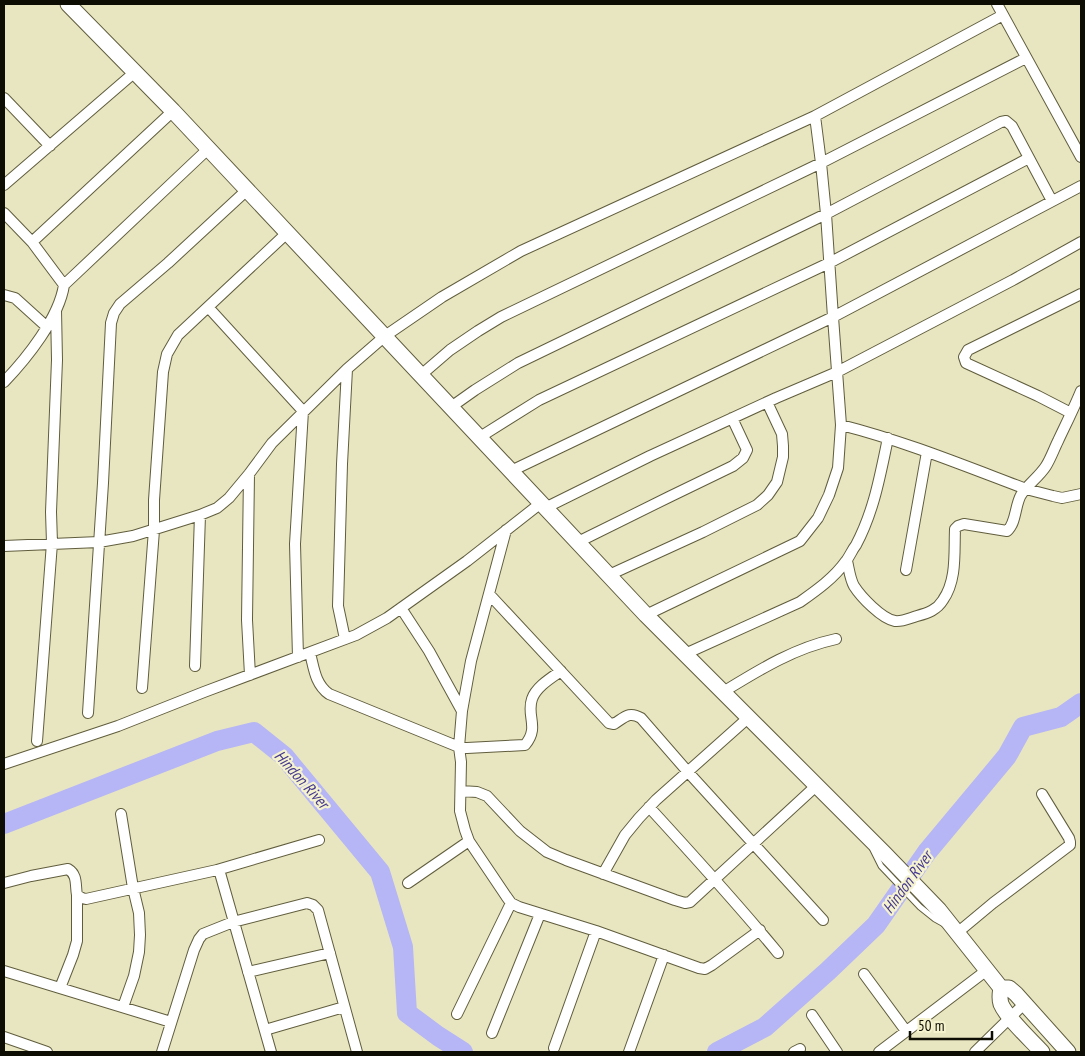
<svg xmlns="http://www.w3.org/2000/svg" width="1085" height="1056" font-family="'PT Sans Narrow',sans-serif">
<rect width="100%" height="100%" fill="#e8e6c1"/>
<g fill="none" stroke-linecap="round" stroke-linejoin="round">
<!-- river -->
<path stroke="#b6b5f5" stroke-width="20" d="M4 824 217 741 254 732 284 756 380 872 403 947 407 1013 438 1036 463 1052
M717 1052 765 1027 828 971 876 925 927 852 1007 756 1023 727 1061 717 1081 703"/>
<defs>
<path id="lane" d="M873 850 881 866 920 907 935 919 944 924"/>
<path id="street" d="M997 4 1081 157
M4 98 50 146
M815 116 1003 15
M4 185 135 72
M4 213 32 242 64 285C59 318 27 358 4 382
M32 242 173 111
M64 285 208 149
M4 295 15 298 47 327
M208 307 303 411 295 544 298 657
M421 375 450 350 478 331 501 317 821 163 1026 58
M451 407 475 390 518 363 826 214 1001 122 1006 121 1012 126 1052 201
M1071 413 1038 396 966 363 964 357 968 350 1081 294
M841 425C904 441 965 466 1026 489L1053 496 1062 498 1081 494
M480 437 539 400 829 263 1029 158
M511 471 833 317 1081 186
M249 474 247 620 250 675
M545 508 650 456 776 398 837 372 1013 280 1081 242
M506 530 471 661 462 711 459 747 461 762 460 811 465 830 469 841 506 896 511 903 519 907 596 931 699 968 705 969 712 965 760 930
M578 542 669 497 733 466 743 458 747 450 732 418
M4 546 99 542 133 536 200 515 217 508 229 498 249 474 272 443 347 369 385 336 442 297 521 251 815 116 821 163 826 214 833 317 841 425 838 468 829 495 818 518 800 541 646 615
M847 561C849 569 850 579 854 586 861 597 882 619 895 621 902 622 910 618 917 616 928 613 937 610 943 600 957 580 954 553 955 529L958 526 964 524 1007 531C1016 524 1015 505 1021 495 1028 484 1039 477 1046 466 1051 458 1054 449 1058 441 1066 424 1074 408 1081 391
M906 570 927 452
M609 575 703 532 757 505 768 495 777 482 783 457V446L782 434 767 402
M489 594 609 723 614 724C625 717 629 711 641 718L688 772 823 920
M401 608 429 651 462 711
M345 639 338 606 342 464 347 369
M310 653C314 668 315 684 329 694L459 747 467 748 525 745C540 727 526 716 532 699 536 687 551 678 561 671
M685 654 800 602C817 590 834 578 846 561 850 556 852 550 856 545 874 511 880 476 888 438
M195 666 200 515
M142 688 154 530V500L163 372 167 354 178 335 287 233
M723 692C759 670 794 648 836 639
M88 713 103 483 111 323 114 313 120 304 168 263 247 190
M37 741 52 543 51 512 57 360 56 310
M4 764 118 726 204 692 356 635 387 618 467 561 541 503
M461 791 477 792 487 796 520 831 547 852 566 860 675 900 685 903 690 902 816 786
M649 807C693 855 737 903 778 953
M121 814 133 888 139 913 140 935 139 952 134 976 123 1007
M217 870 319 840
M603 874 625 835 639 818 656 800 748 718
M4 883 31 876 68 869C78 875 75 885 77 895L82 898 86 899 217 870 220 873 271 1052
M408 883 469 841
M957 933 993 903 1070 845V842L1069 838 1042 794
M4 971 171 1022
M248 972 330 953
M864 974 906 1031
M60 988 73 955 77 941V895
M457 1014 511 903
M812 1015 837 1052
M265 1030 344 1007
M492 1033 540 914
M4 1037 47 1052
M554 1048 596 931
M162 1052 194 950 199 939 203 934 233 922 307 903 313 905 318 910 357 1052
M629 1052 664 955
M794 1052 800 1049
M879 1052 987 970
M975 1052 1024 1004"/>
<path id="secondary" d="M68 4 173 111 646 615 885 854 939 910 1001 988
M1001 988H1009L1016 994 1068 1052
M1001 988C1000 994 999 998 1001 1004 1007 1018 1031 1040 1042 1052"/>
</defs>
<!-- lane casing -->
<use href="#lane" stroke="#605d3d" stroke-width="7"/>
<!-- street casing -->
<use href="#street" stroke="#605d3d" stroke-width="12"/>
<!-- secondary casing -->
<use href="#secondary" stroke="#605d3d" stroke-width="17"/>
<!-- lane -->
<use href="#lane" stroke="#fff" stroke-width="5"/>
<!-- street -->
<use href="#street" stroke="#fff" stroke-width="10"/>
<!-- secondary -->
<use href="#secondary" stroke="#fff" stroke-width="15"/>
</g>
<g text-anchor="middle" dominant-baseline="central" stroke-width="4.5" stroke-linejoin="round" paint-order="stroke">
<!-- water labels -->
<g font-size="16" font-style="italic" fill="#453892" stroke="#f5f3ce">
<text transform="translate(302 779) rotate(48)">Hindon River</text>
<text transform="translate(907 882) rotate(-54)">Hindon River</text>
</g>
</g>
<!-- border -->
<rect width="1085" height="1056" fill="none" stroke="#0e0d03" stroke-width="10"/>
<!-- scale -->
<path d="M910 1031v8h82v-8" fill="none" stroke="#0e0d03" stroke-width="2.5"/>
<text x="918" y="1031" font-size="15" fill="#0e0d03" stroke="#f5f3ce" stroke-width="4" paint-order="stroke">50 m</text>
</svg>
